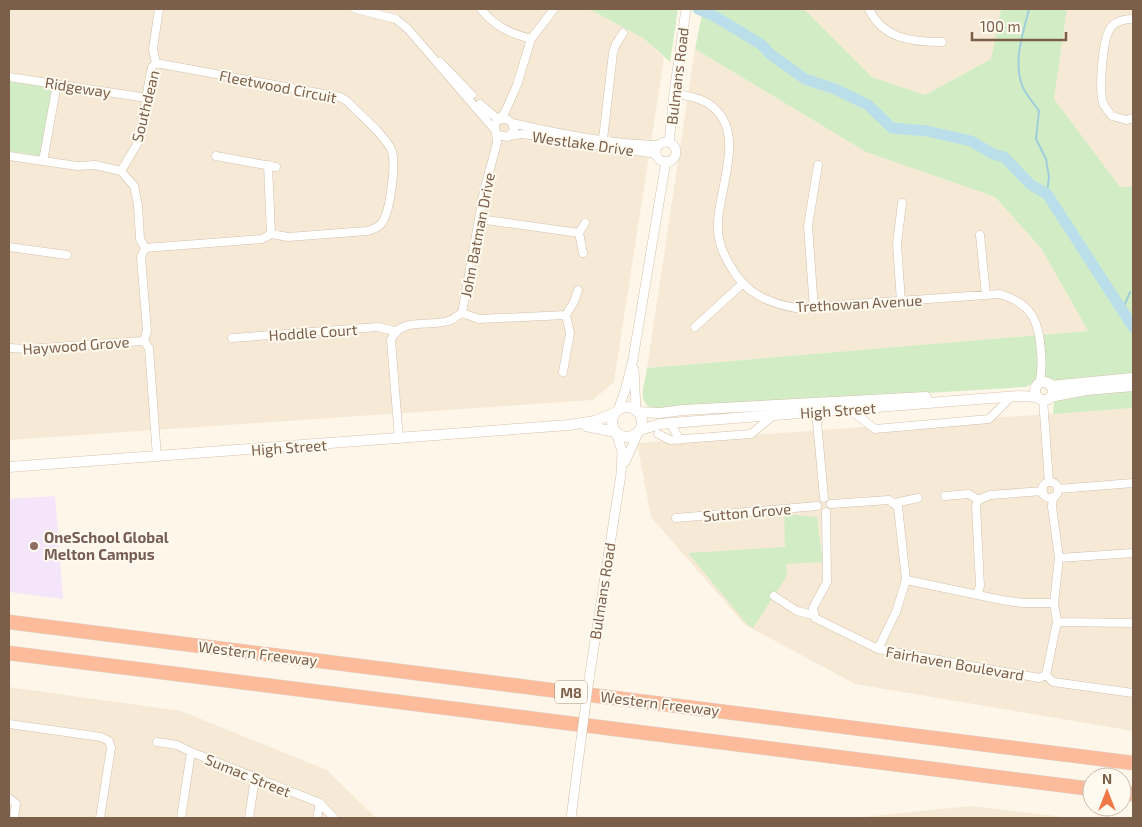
<svg xmlns="http://www.w3.org/2000/svg" width="1142" height="827" font-family="'Exo 2',sans-serif">
<rect width="100%" height="100%" fill="#fef7e9"/>
<!-- residential -->
<path fill="#f6ead6" d="M9 9H589L643 38 664 58 614 382 593 400 9 440Z
M804 9H1001L991 59 925 95 872 77Z
M1067 9H1133V187H1120L1053 99Z
M695 49 866 152 995 197 1041 248 1088 331 647 368Z
M1133 408V731L855 684 745 625 651 517 637 443Z
M9 687 181 711 327 770 376 818H9Z
M971 806 1072 818H852Z"/>
<!-- education -->
<path fill="#f4e5fb" d="M55 496 63 599 9 592V499Z"/>
<!-- green -->
<path fill="#d2edc5" d="M589 9H678L670 62 643 38Z
M703 9H804L872 77 925 95 991 59 1001 9H1067L1054 99 1120 187H1133V408L1053 414 1056 382C1045 378 1037 380 1026 387L655 410C635 403 645 385 647 368L1088 331 1041 248 995 197 866 152 695 49Z
M9 80 52 87 41 156 9 151Z
M784 514 817 517 823 562 786 564 787 576 753 628 746 623 688 553 785 547Z"/>
<g fill="none" stroke-linecap="round" stroke-linejoin="round">
<!-- stream -->
<path stroke="#a0cedc" stroke-width="2" d="M1029 9C1023 34 1013 60 1022 85 1025 94 1034 103 1039 111L1036 139 1046 159 1049 177 1047 194
M1123 309 1130 292"/>
<!-- river -->
<path stroke="#bbdfea" stroke-width="11" d="M698 9 716 17 762 45 770 54 805 79 835 89 868 105 892 128 927 131 971 141 993 154 1004 157 1031 185 1047 194 1133 327"/>
<defs>
<path id="minor" d="M356 9 396 19 408 29 495 130
M481 9C495 27 510 33 531 39
M869 9C883 39 912 42 942 42
M1133 19C1125 19 1118 20 1112 26 1102 35 1099 91 1103 103 1105 108 1109 112 1112 116L1127 120 1133 118
M440 62 472 95
M9 77 147 98
M674 93C686 96 703 98 713 107 750 138 711 200 719 239 721 249 726 259 731 267 745 293 768 303 796 308L1000 294C1032 304 1039 321 1041 352 1042 363 1042 373 1039 383
M480 104 499 120
M501 119H507L512 123 514 130 508 137 498 135 495 130V124L505 112 517 85 531 39 554 9
M512 123C555 133 616 145 659 145
M509 136 522 134 538 136 656 154
M603 139 613 53 616 44 623 33
M9 156 77 166 95 165 121 171 134 186 138 205 140 239 145 248 141 257 147 331 144 341 149 348 157 457
M216 156 276 167
M43 161 57 84
M268 165 271 234
M121 171 137 144 140 135 150 76 152 67 156 63 153 49 159 9
M479 219 579 233
M980 235 986 295
M9 247 67 255
M145 248 262 239 271 234 288 237 367 231C374 229 380 227 383 221 390 210 397 161 391 149 381 131 361 116 347 101L340 97 156 63
M583 253 579 233 585 223
M901 302 897 244 902 203
M814 309 808 226 818 165
M462 313 479 319 566 315
M695 327 741 285
M232 338 378 327 394 331
M9 348 27 349 144 341
M563 372 570 333 566 315 574 302 578 290
M1043 399 1049 482
M849 409 875 429 989 419 1011 397
M816 411 824 498
M670 423 680 440
M658 434 670 440 751 434 774 415
M399 439 391 340C400 317 428 327 448 321 454 320 457 315 462 313L484 191 497 143 496 133
M1042 490a8 8 0 1 1 16 0a8 8 0 1 1-16 0Z
M1058 489 1133 483
M945 496 969 494 978 500
M895 503 918 498
M831 504 889 500 898 507 906 580 896 612 878 649
M826 512 827 582 813 608 815 618 878 649 1039 678 1046 675
M676 518 817 506
M1059 558 1133 553
M906 580 1002 600 1022 603H1054
M977 594 980 586 976 506 978 500 990 495 1043 491
M774 596 797 611 813 615
M1057 622 1133 623
M1046 675 1057 622 1054 603 1059 558 1052 507 1053 497
M1046 675 1053 682 1133 693
M9 724 101 737 109 741 111 748 100 818
M157 742 177 745 191 752
M9 798 16 804 14 818
M181 818 191 752 320 803 334 818
M249 818 255 778
M317 818 320 803"/>
<path id="tertiary" d="M656 152a10 10 0 1 1 20 0a10 10 0 1 1-20 0Z
M669 143 674 93 686 9
M634 369 636 411
M618 410 625 391 633 359 666 161
M625 462 638 433
M589 679 621 474 622 451 616 433
M571 818 581 740"/>
<path id="secondary" d="M1035 391a9 9 0 1 1 18 0a9 9 0 1 1-18 0Z
M1050 386 1133 378
M1050 397 1086 390 1133 386
M612 422a15 15 0 1 1 30 0a15 15 0 1 1-30 0Z
M638 412 660 413 683 410 926 397
M586 426 615 432
M640 430 660 424 684 422 1018 396 1037 397
M9 467 569 425 595 421 615 413"/>
<path id="motorway" d="M9 622 1133 763
M9 653 1092 789
M1122 793 1133 794"/>
</defs>
<!-- minor casing -->
<use href="#minor" stroke="#d2c0ac" stroke-width="9"/>
<!-- tertiary casing -->
<use href="#tertiary" stroke="#d2c0ac" stroke-width="10"/>
<!-- secondary casing -->
<use href="#secondary" stroke="#d7c2ac" stroke-width="11"/>
<!-- motorway casing -->
<use href="#motorway" stroke="#ddd5d0" stroke-width="15"/>
<!-- minor -->
<use href="#minor" stroke="#fff" stroke-width="8"/>
<!-- tertiary -->
<use href="#tertiary" stroke="#fff" stroke-width="9"/>
<!-- secondary -->
<use href="#secondary" stroke="#fff" stroke-width="10"/>
<!-- motorway -->
<use href="#motorway" stroke="#fcbc9c" stroke-width="14"/>
<defs>
<path id="tertiary-bridge" d="M581 740 589 679"/>
</defs>
<!-- tertiary-bridge casing -->
<use href="#tertiary-bridge" stroke="#d2c0ac" stroke-width="10" stroke-linecap="butt"/>
<!-- tertiary-bridge -->
<use href="#tertiary-bridge" stroke="#fff" stroke-width="9"/>
</g>
<!-- markers -->
<circle fill="#8d6e63" stroke="#fffaf0" stroke-width="2" cx="34" cy="546" r="5"/>
<g text-anchor="middle" dominant-baseline="central" stroke-width="4" stroke-linejoin="round" paint-order="stroke">
<!-- shield labels -->
<rect fill="#fffaf0" stroke="#a38e7b" stroke-width="1" x="555" y="680.5" width="32" height="23" rx="4"/>
<g font-size="14" font-weight="bold" fill="#7b5f49">
<text x="571" y="692">M8</text>
</g>
<!-- street labels -->
<g font-size="15" fill="#7b5f49" stroke="#fffaf0">
<text transform="translate(677 76) rotate(-83)">Bulmans Road</text>
<text transform="translate(278 86) rotate(11)">Fleetwood Circuit</text>
<text transform="translate(78 87) rotate(9)">Ridgeway</text>
<text transform="translate(145 106) rotate(-76)">Southdean</text>
<text transform="translate(583 143) rotate(8)">Westlake Drive</text>
<text transform="translate(477 235) rotate(-79)">John Batman Drive</text>
<text transform="translate(859 303) rotate(-3)">Trethowan Avenue</text>
<text transform="translate(313 332) rotate(-4)">Hoddle Court</text>
<text transform="translate(76 345) rotate(-4)">Haywood Grove</text>
<text transform="translate(838 410) rotate(-4)">High Street</text>
<text transform="translate(289 447) rotate(-4)">High Street</text>
<text transform="translate(747 512) rotate(-5)">Sutton Grove</text>
<text transform="translate(602 591) rotate(-81)">Bulmans Road</text>
<text transform="translate(258 653) rotate(7)">Western Freeway</text>
<text transform="translate(955 663) rotate(10)">Fairhaven Boulevard</text>
<text transform="translate(660 703) rotate(7)">Western Freeway</text>
<text transform="translate(248 775) rotate(22)">Sumac Street</text>
</g>
<!-- education labels -->
<g font-size="15" font-weight="bold" fill="#785e54" stroke="#fffaf0" text-anchor="start">
<text x="44" y="537">OneSchool Global<tspan x="44" dy="17">Melton Campus</tspan></text>
</g>
</g>
<!-- border -->
<rect width="1142" height="827" fill="none" stroke="#7b5f49" stroke-width="20"/>
<!-- north arrow -->
<g transform="translate(1107 792)"><circle r="24" fill="#fffaf0" stroke="#cabcad"/>
<path d="M0-4L9 19L0 12L-9 19Z" fill="#ef7946"/>
<text y="-8" font-size="14" font-weight="bold" text-anchor="middle" fill="#7b5f49">N</text>
</g>
<!-- scale -->
<path d="M972 32v8h94v-8" fill="none" stroke="#7b5f49" stroke-width="2.5"/>
<text x="980" y="32" font-size="15" fill="#7b5f49" stroke="#fffaf0" stroke-width="4" paint-order="stroke">100 m</text>
</svg>
